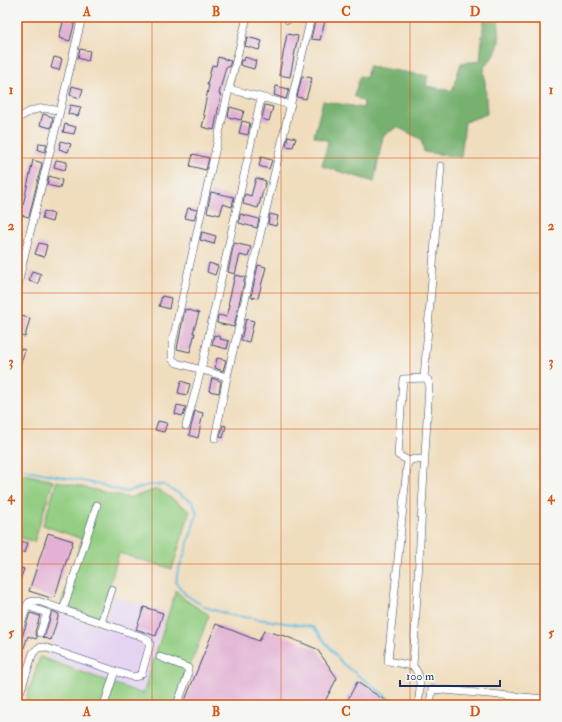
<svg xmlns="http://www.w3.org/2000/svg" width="562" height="722" font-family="'IM FELL Double Pica',serif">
<rect width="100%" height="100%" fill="#f6f6f2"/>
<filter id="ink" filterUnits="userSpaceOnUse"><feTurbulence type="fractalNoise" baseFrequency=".025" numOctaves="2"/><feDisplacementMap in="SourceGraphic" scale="8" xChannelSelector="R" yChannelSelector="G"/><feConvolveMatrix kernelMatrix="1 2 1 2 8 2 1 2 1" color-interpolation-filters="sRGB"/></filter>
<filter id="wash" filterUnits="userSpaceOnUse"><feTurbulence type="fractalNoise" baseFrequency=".012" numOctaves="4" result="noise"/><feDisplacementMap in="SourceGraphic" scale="16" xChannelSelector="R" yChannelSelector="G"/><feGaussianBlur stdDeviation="0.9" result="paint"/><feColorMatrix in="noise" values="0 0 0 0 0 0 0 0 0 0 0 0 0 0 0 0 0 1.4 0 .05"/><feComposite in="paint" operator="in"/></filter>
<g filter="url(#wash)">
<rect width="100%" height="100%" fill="#f0ddbd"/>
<!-- built -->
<path fill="#e4d3f2" d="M113 596 166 613 142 693 47 658 61 613 103 628Z"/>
<!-- industrial -->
<path fill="#c6c0da" d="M357 679 394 705H344Z"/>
<!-- green -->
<path fill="#93ce82" stroke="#577e70" d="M17 472 53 481 34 542 17 536Z
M57 481 129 498 157 489 190 511 172 569 119 553 100 618 61 605 82 539 43 525Z
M176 590 184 599 209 615 176 705H24L40 657 143 694Z"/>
<!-- forest -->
<path fill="#76b170" stroke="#487067" d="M484 17H498C500 41 502 49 484 67L487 114 465 122 461 157 424 152 421 139 397 127 383 136 374 182 322 166 328 141 314 136 323 101 363 108 364 102 354 96 360 76 366 78 369 66 428 76 426 86 452 91 461 63 480 61Z"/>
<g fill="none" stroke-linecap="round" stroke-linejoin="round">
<!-- stream -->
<path stroke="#61bcdf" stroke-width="2" d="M17 468 97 484 126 492 149 485H164L193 502 197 514 184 556 178 570 176 583 186 595 205 607 230 615 313 627 343 664 398 705"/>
</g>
<g id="blocks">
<!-- building -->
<path fill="#e2b1d4" d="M294 17H306L304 23 293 21Z
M316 17H326L320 40 311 39Z
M64 18 75 21 70 41 59 38Z
M287 34 298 36 290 77 279 75Z
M247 37 262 41 259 50 245 46Z
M80 49 90 51 88 61 78 58Z
M54 57 62 59 59 70 51 68Z
M218 57 231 61 229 67H226L223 78 219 94 221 95 214 130 202 127 205 115 203 114 209 85H207L212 65 216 66Z
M245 57 256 61 254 69 240 65 241 60 244 61Z
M302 76 312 78 306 99 297 97Z
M72 86 83 89 80 98 70 95Z
M276 86 289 89 286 99 274 95Z
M70 105 81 107 78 116 68 114Z
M265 105 273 107 269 121 262 119Z
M230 107 244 111 241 120 228 117Z
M43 114 53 117 51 128 40 125Z
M242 121 250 123 248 135 239 133Z
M65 124 76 127 74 134 63 132Z
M288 136 296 138 293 147 286 146Z
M61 141 71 144 68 152 59 149Z
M39 143 47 144 45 152 38 150Z
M193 154 209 158 206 170 190 166Z
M261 157 272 160 269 169 259 166Z
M33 160 42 163 29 217 17 214V209L19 204 23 205Z
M56 160 67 162 65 170 54 167Z
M49 176 62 180 60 188 47 185Z
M256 178 266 181 258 208 243 204 245 194 251 196Z
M211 192 234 197 232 207 223 204 220 215 207 212Z
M188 208 197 210 194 220 185 218Z
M44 211 54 214 52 222 42 219Z
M240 214 259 219 257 228 239 223Z
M270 214 278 216 276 226 268 224Z
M202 232 216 236 214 244 200 240Z
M39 243 47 245 44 257 35 254Z
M234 243 251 247 248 257 240 255 235 274 228 272Z
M209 263 218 266 215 275 207 272Z
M258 265 266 267 258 298 251 297Z
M32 271 41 274 38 284 29 281Z
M235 275 245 277 234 327 217 323 218 315 227 317 230 305H228Z
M162 296 171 298 169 309 159 306Z
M185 309 199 313 193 333H195L190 352 177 349Z
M21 316 30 318 25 337 17 335Z
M246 319 254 321 249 342 241 340Z
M214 335 221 337 220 339 229 341 227 349 212 345Z
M17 348 25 350 21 363 17 362Z
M217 358 226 360 223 371 215 368Z
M212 378 221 381 219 393 209 391Z
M181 381 190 384 187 395 178 393Z
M177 405 186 407 183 416 175 414Z
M195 411 203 413 198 438 189 435Z
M158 421 167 423 164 432 155 430Z
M223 425 226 426 223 438 220 437Z
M48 533 73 541 54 599 29 591Z
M17 540 28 543 25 553 17 550Z
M17 567 24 569 18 586H17Z
M144 607 163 613 156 636 136 629Z
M52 611 59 614 51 640 42 637 45 635Z
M30 613 40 616 35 632 37 637 36 639 28 636 18 665H17V640L22 637Z
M216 624 259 641 264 631 285 636 317 649 337 678 323 705H183Z
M357 682 392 705H350L346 703Z"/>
</g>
</g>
<g filter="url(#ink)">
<use href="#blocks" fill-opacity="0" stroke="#3b496c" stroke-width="1"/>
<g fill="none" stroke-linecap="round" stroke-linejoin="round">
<defs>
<path id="minor" d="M288 20 289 17
M229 89 291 105
M17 119C34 108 41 106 60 111
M17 290 24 257 60 111 82 17
M227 377 177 363 172 359V344L229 89 247 17
M186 426 201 370 261 98
M215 438 227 377 311 17
M409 461 398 455 403 379 424 378
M63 610 97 505
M101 623 112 589
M17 635 27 606 47 613 40 633
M160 657 188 668V675L177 705
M413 666 429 384 428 380 424 378 441 166
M19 696 33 653 38 648 44 647 133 677 138 676 142 673 150 644 149 641 143 637 38 601C33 601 28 601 27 606
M104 705 115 671
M418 705C420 691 423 677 413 666L388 661 407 466 409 461 414 459 425 460
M430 705 432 689 545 699"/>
</defs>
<!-- minor casing -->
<use href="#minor" stroke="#3b496c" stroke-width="8"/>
<!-- minor -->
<use href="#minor" stroke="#fff" stroke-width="7"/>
</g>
</g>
<!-- grid -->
<path fill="none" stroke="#d45514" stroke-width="1" stroke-opacity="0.55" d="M152 17V705M281 17V705M410 17V705M17 158H545M17 293H545M17 429H545M17 564H545"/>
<!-- margin -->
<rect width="562" height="722" fill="none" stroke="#f6f6f2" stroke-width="44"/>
<!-- scale -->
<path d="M400 680v6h100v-6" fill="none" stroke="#1b2f5e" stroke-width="2"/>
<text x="406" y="680" font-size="12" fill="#1b2f5e" stroke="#f6f6f2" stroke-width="3" paint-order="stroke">100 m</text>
<rect x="22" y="22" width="518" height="678" fill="none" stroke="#d45514" stroke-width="1.5"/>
<g font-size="13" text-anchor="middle" font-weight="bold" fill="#d45514">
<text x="87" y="16">A</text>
<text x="216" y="16">B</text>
<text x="346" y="16">C</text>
<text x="475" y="16">D</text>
<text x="11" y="94">1</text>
<text x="551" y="94">1</text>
<text x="11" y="230">2</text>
<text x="551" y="230">2</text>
<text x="11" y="366">3</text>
<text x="551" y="366">3</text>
<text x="11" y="501">4</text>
<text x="551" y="501">4</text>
<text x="11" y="637">5</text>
<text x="551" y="637">5</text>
<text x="87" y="716">A</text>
<text x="216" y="716">B</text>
<text x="346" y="716">C</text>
<text x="475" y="716">D</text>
</g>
</svg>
